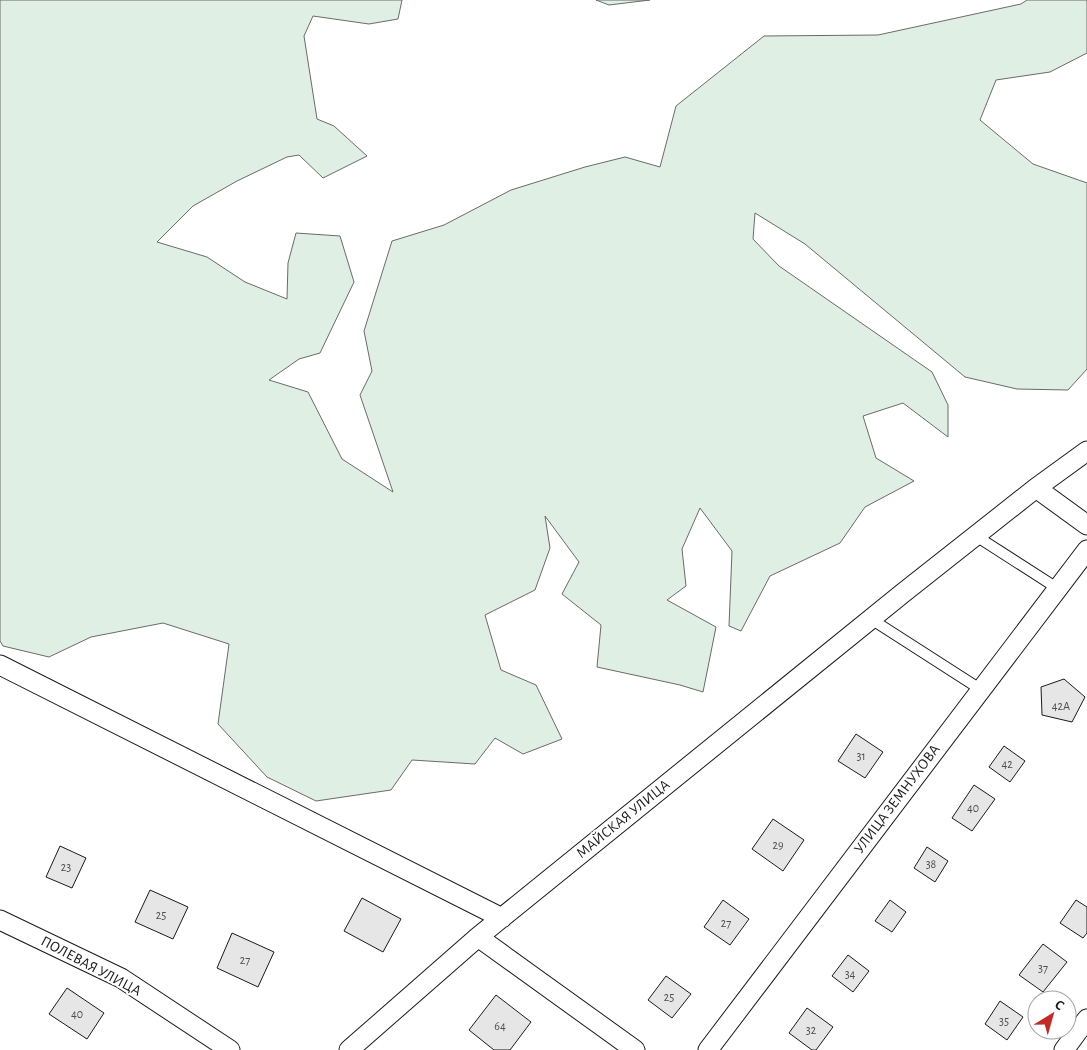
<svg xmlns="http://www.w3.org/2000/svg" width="1087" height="1050" font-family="'Alegreya Sans',sans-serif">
<rect width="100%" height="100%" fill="#fff"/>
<!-- green -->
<path fill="#e0efe3" stroke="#6a6a6a" d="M0 0H402L398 19 369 24 313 16 304 36 317 119 334 126 367 156 323 178 299 155 287 157 237 181 193 206 157 242 207 257 245 282 287 299 288 263 296 233 340 236 354 282 320 353 299 359 269 380 308 392 342 459 393 492 360 395 372 371 364 331 392 241 444 225 511 190 585 167 625 157 660 167 676 106 764 36 878 35 1021 4 1027 0H1087V53L1050 72 996 80 980 120 1033 164 1087 183V369L1068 390 1017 389 965 377 805 244 755 213 753 239 779 266 932 372 948 405V437L903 403 863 416 876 458 914 481 865 507 840 543 770 576 741 631 729 626 732 551 700 508 682 549 686 586 667 600 716 627 703 692 680 685 597 667 601 625 562 594 579 562 545 516 550 548 535 590 485 615 501 670 536 685 562 739 523 754 495 738 475 764 412 760 391 790 316 801 267 777 218 724 229 644 163 623 91 637 49 657 3 646 0 641Z
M596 0H650L609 5Z"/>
<!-- building -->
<path fill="#e6e6e6" stroke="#1a1a1a" d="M1064 679 1085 697 1072 722 1042 715 1041 687Z
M856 734 883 752 865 778 838 761Z
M1004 746 1025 761 1010 782 989 767Z
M974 785 995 799 972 831 952 818Z
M773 819 804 840 783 871 752 849Z
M60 846 86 858 72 888 46 877Z
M927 847 948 861 935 882 914 868Z
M150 890 188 907 173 939 135 922Z
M362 898 401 919 383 952 344 931Z
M723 900 749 919 730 945 704 927Z
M890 900 906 912 892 932 875 921Z
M1076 900 1087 907V933L1083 938 1060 923Z
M232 933 274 952 258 987 217 968Z
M1043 944 1067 962 1043 992 1019 975Z
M848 955 869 971 853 992 832 976Z
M666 976 691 994 672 1018 648 1000Z
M67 988 104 1013 87 1039 49 1014Z
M496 995 531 1022 510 1050H494L469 1030Z
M1000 1001 1023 1017 1007 1040 985 1024Z
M807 1008 833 1027 816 1050H812L789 1033Z"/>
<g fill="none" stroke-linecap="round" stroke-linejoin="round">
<defs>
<path id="service" d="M976 536 1057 588
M871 619 980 689"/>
<path id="minor" d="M1036 488 1087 525
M0 665 502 918
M0 920 121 978 230 1050
M478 937 635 1050
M349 1050 478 937 903 593 1036 488 1087 451
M708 1050 1087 550
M1064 1050 1087 1019"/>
</defs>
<!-- service casing -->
<use href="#service" stroke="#1a1a1a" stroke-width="12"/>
<!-- minor casing -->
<use href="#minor" stroke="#1a1a1a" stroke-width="21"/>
<!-- service -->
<use href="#service" stroke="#fff" stroke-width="10"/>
<!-- minor -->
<use href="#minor" stroke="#fff" stroke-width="19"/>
</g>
<g text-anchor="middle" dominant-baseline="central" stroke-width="4" stroke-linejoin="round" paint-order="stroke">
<!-- number labels -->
<g font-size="12" fill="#4d4d4d">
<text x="1061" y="706">42А</text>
<text x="861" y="756">31</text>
<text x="1007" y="764">42</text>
<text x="973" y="808">40</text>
<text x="778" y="845">29</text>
<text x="931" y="864">38</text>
<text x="66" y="867">23</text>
<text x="161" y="915">25</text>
<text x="726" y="923">27</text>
<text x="245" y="960">27</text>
<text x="1043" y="968">37</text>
<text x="850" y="974">34</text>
<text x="669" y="997">25</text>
<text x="77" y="1014">40</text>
<text x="1004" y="1021">35</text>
<text x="500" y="1026">64</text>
<text x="811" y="1030">32</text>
</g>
<!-- street labels -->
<g font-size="15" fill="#1a1a1a" stroke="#fff">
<text transform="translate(897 799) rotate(-53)">УЛИЦА ЗЕМНУХОВА</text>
<text transform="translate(623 819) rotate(-39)">МАЙСКАЯ УЛИЦА</text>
<text transform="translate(91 966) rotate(28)">ПОЛЕВАЯ УЛИЦА</text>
</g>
</g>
<!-- north arrow -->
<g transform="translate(1052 1015) rotate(37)"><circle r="24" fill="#ffffff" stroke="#a3a3a3"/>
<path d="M0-4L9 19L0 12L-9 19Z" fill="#c62828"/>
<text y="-8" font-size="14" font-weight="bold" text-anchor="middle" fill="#1a1a1a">С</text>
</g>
</svg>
